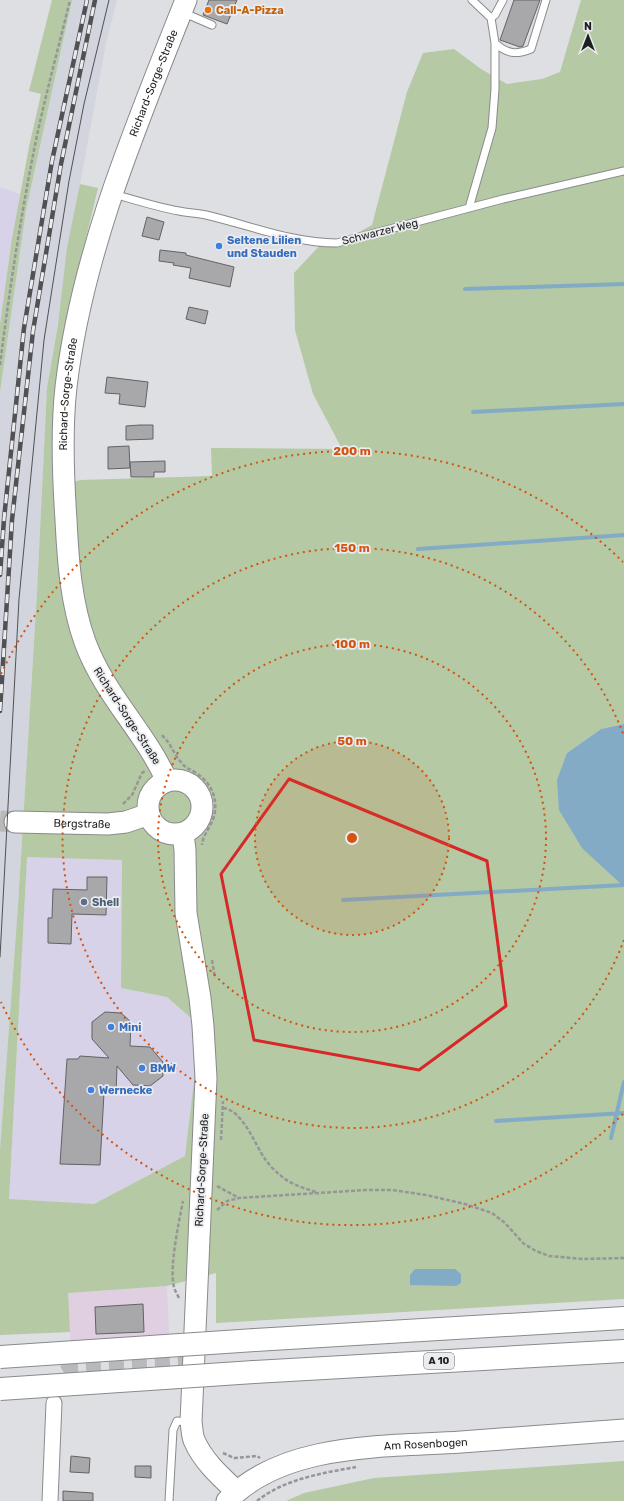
<svg xmlns="http://www.w3.org/2000/svg" width="624" height="1501" font-family="Rubik,sans-serif">
<rect width="100%" height="100%" fill="#dedfe2"/>
<!-- commercial -->
<path fill="#d7d2e7" d="M0 187 20 194 12 238 0 324Z
M27 857 122 859 121 988 167 997 191 1018 196 1064 185 1156 94 1204 9 1199Z"/>
<!-- industrial -->
<path fill="#dfcfe1" d="M167 1286 170 1356 70 1360V1332L67 1293Z"/>
<!-- built -->
<path fill="#d2d4de" d="M72 0H117L106 43 80 184 47 388 37 593 18 906 0 1150V392L26 210Z"/>
<!-- green -->
<path fill="#b4c9a4" fill-rule="evenodd" d="M52 0H72L26 210 0 392V324L12 238 29 147 41 94 29 91Z
M581 0H624V724L601 729 567 753 606 870 624 887V1299L216 1323V1273L167 1286 68 1293 70 1332 0 1335V1150L18 906 37 593 47 388 58 324 67 248 80 184 98 188 67 317 55 486 81 480 212 476 211 448 342 449 313 394 295 330 294 273 322 243 352 236 372 225 407 92 423 53 454 49 481 69 507 84 542 79 560 72ZM27 857 122 860 121 988 167 997 191 1018 196 1064 185 1156 94 1204 9 1199Z
M624 1461V1501H286L304 1493 374 1478Z"/>
<!-- water -->
<path fill="#84abc5" d="M624 724V887L582 848 559 810 557 780 567 753 601 729Z
M415 1269H455L461 1274V1283L456 1286 410 1285V1275Z"/>
<g fill="none" stroke-linecap="round" stroke-linejoin="round">
<!-- stream -->
<path stroke="#84abc5" stroke-width="4" d="M465 289 624 284
M473 412 624 404
M418 549 624 535
M343 900 624 885
M496 1121 624 1113
M611 1138 624 1082"/>
</g>
<!-- building -->
<path fill="#a8a7aa" stroke="#636265" d="M209 0H237L227 24 203 15Z
M514 0H540L523 46 520 47 500 40Z
M147 217 164 222 159 240 142 236Z
M160 250 186 253V255L234 267 230 287 189 278 191 268 173 265 174 263 159 261Z
M189 307 208 311 205 324 186 319Z
M107 377 148 382 145 407 119 404 120 394 105 393Z
M140 425H153V439L126 440V426Z
M129 446 130 468 108 469V447Z
M165 461V472H154V477H131L130 462Z
M87 877H107L106 915 72 914 71 944 48 943V918H52L53 889 87 890Z
M105 1012 121 1013 131 1022 130 1046 150 1047 163 1062V1076L150 1086 133 1085 117 1066 116 1094 104 1093 100 1165 60 1164 67 1059H78L80 1056 109 1058 92 1039V1022Z
M143 1304 144 1332 96 1334 95 1307Z
M71 1456 90 1458 89 1473 70 1472Z
M135 1466H151V1478L135 1477Z
M63 1491 93 1493V1501H63Z"/>
<g fill="none" stroke-linecap="round" stroke-linejoin="round">
<!-- street-tunnel -->
<path stroke="#b8b9bb" stroke-width="15" stroke-dasharray="15 8" stroke-linecap="butt" d="M54 1392C55 1375 63 1372 77 1367L193 1362"/>
<!-- secondary-tunnel -->
<path stroke="#b8b9bb" stroke-width="21" stroke-dasharray="21 10" stroke-linecap="butt" d="M0 821 15 822"/>
<defs>
<path id="lane" d="M182 12 212 25
M491 18 495 15 503 0
M495 43C507 54 516 55 531 49L546 0
M114 194C135 200 157 207 179 211 188 213 197 213 206 215 249 225 292 243 337 243L503 199 624 171
M469 208 492 128 495 89V43L491 18 472 0
M169 1501 173 1430 177 1421 188 1422"/>
<path id="street" d="M50 1501 54 1403"/>
<g id="secondary">
<circle cx="175" cy="807" r="27"/>
<path id="s1" d="M167 781C144 730 105 696 85 642 71 603 68 561 66 520 63 476 61 431 66 387 82 252 136 126 186 0"/>
<path id="s2" d="M15 822 108 824 126 822 149 814"/>
<path d="M183 834 185 850 186 913 200 998 203 1026 206 1078 191 1422C192 1428 192 1435 194 1440 203 1461 220 1476 236 1491"/>
<path id="s3" d="M227 1501C284 1442 385 1447 461 1442 515 1438 570 1434 624 1430"/>
</g>
<path id="highway" d="M255 1340 624 1318
M254 1372 624 1351"/>
</defs>
<!-- lane casing -->
<use href="#lane" stroke="#898a8d" stroke-width="9"/>
<!-- street casing -->
<use href="#street" stroke="#898a8d" stroke-width="17"/>
<!-- secondary casing -->
<use href="#secondary" stroke="#898a8d" stroke-width="23"/>
<!-- highway casing -->
<use href="#highway" stroke="#898a8d" stroke-width="24"/>
<!-- path -->
<path stroke="#969699" stroke-width="2.5" stroke-dasharray="4 2" stroke-linecap="butt" d="M0 365C9 293 20 221 34 150 44 100 58 50 70 0
M162 735C165 739 169 742 171 747 174 752 177 758 181 762 185 768 190 769 196 773 209 781 217 795 215 811 214 824 203 833 202 845
M123 804 132 795 142 773 145 771
M212 960 215 978
M223 1108C243 1110 255 1145 265 1159 269 1165 275 1171 280 1175 290 1184 303 1188 316 1192
M221 1140 223 1101
M217 1186 239 1198
M217 1210 227 1201 239 1198 365 1190H392L426 1195 465 1204 492 1213 505 1223 524 1244 536 1251 549 1256 583 1259 624 1258
M179 1298C177 1294 175 1291 174 1287 169 1267 179 1222 183 1201
M223 1453 234 1458 257 1456 260 1458
M257 1501C284 1479 323 1473 356 1467"/>
<!-- lane -->
<use href="#lane" stroke="#fff" stroke-width="7"/>
<!-- street -->
<use href="#street" stroke="#fff" stroke-width="15"/>
<!-- secondary -->
<use href="#secondary" stroke="#fff" stroke-width="21"/>
<!-- highway -->
<use href="#highway" stroke="#fff" stroke-width="22"/>
<!-- tram -->
<path stroke="#515153" stroke-width="1" d="M0 957 19 599 44 340 69 181 84 104 109 0"/>
<defs>
<path id="rail" d="M0 575 4 519 24 328 52 161 87 0
M0 711 12 520 33 331 61 164 95 0"/>
</defs>
<!-- rail casing -->
<use href="#rail" stroke="#515153" stroke-width="4.5"/>
<!-- rail -->
<use href="#rail" stroke="#ebecef" stroke-width="3" stroke-dasharray="9" stroke-linecap="butt"/>
<defs>
<path id="highway-bridge" d="M0 1357 255 1340
M0 1389 254 1372"/>
</defs>
<!-- highway-bridge casing -->
<use href="#highway-bridge" stroke="#898a8d" stroke-width="24" stroke-linecap="butt"/>
<!-- highway-bridge -->
<use href="#highway-bridge" stroke="#fff" stroke-width="22"/>
</g>
<!-- marked area -->
<path fill="none" stroke="#d62828" stroke-width="3" stroke-linejoin="round" d="M289 779 487 861 506 1006 419 1070 254 1040 221 874Z"/>
<!-- distance rings -->
<circle cx="352" cy="838" r="97" fill="#d4530e" fill-opacity=".12"/>
<g fill="none" stroke="#d4530e" stroke-width="2" stroke-dasharray="2 4">
<circle cx="352" cy="838" r="97"/>
<circle cx="352" cy="838" r="194"/>
<path d="M624 940A290 290 0 1 1 624 736"/>
<path d="M623 1114A387 387 0 0 1 1 1002M1 674A387 387 0 0 1 623 562"/>
</g>
<!-- markers -->
<circle fill="#e8710a" stroke="#ebecef" stroke-width="1.5" cx="208" cy="10" r="4"/>
<g fill="#3f7fe0" stroke="#ebecef" stroke-width="1.5">
<circle cx="219" cy="246" r="4"/>
<circle cx="111" cy="1027" r="4"/>
<circle cx="142" cy="1068" r="4"/>
<circle cx="91" cy="1090" r="4"/>
</g>
<circle fill="#5c6f8a" stroke="#ebecef" stroke-width="1.5" cx="84" cy="902" r="4"/>
<g text-anchor="middle" dominant-baseline="central" stroke-width="3.5" stroke-linejoin="round" paint-order="stroke">
<!-- shield labels -->
<rect fill="#ebecef" stroke="#5c5c5e" stroke-width="1" x="424" y="1353" width="30" height="16" rx="3"/>
<g font-size="10" font-weight="bold" fill="#1f1f20">
<text x="439" y="1361">A 10</text>
</g>
<!-- food labels -->
<g font-size="11" font-weight="bold" fill="#c56008" stroke="#ebecef" text-anchor="start">
<text x="216" y="10">Call-A-Pizza</text>
</g>
<!-- street labels -->
<g font-size="11" fill="#1f1f20" stroke="#ebecef">
<text stroke="none"><textPath href="#s1" startOffset="736">Richard-Sorge-Straße</textPath></text>
<text transform="translate(380 232) rotate(-14)">Schwarzer Weg</text>
<text stroke="none"><textPath href="#s1" startOffset="412">Richard-Sorge-Straße</textPath></text>
<text transform="translate(127 716) rotate(57)">Richard-Sorge-Straße</text>
<text stroke="none"><textPath href="#s2" startOffset="67">Bergstraße</textPath></text>
<text transform="translate(202 1170) rotate(-87)">Richard-Sorge-Straße</text>
<text stroke="none"><textPath href="#s3" startOffset="212">Am Rosenbogen</textPath></text>
</g>
<!-- shop labels -->
<g font-size="11" font-weight="bold" fill="#366cbe" stroke="#ebecef" text-anchor="start">
<text x="227" y="240">Seltene Lilien<tspan x="227" dy="13">und Stauden</tspan></text>
<text x="119" y="1027">Mini</text>
<text x="150" y="1068">BMW</text>
<text x="99" y="1090">Wernecke</text>
</g>
<!-- service labels -->
<g font-size="11" font-weight="bold" fill="#4e5e75" stroke="#ebecef" text-anchor="start">
<text x="92" y="902">Shell</text>
</g>
</g>
<circle cx="352" cy="838" r="6" fill="#d4530e" stroke="#ebecef" stroke-width="2"/>
<g font-size="12" text-anchor="middle" font-weight="bold" fill="#d4530e" stroke="#ebecef" stroke-width="3.5" stroke-linejoin="round" paint-order="stroke">
<text x="352" y="455">200 m</text>
<text x="352" y="552">150 m</text>
<text x="352" y="648">100 m</text>
<text x="352" y="745">50 m</text>
</g>
<!-- north arrow -->
<g transform="translate(588 36)" stroke="#ebecef" stroke-width="3" paint-order="stroke">
<path d="M0-3L7 15L0 10L-7 15Z" fill="#1f1f20"/>
<text y="-6" font-size="11" font-weight="bold" text-anchor="middle" fill="#1f1f20">N</text>
</g>
</svg>
